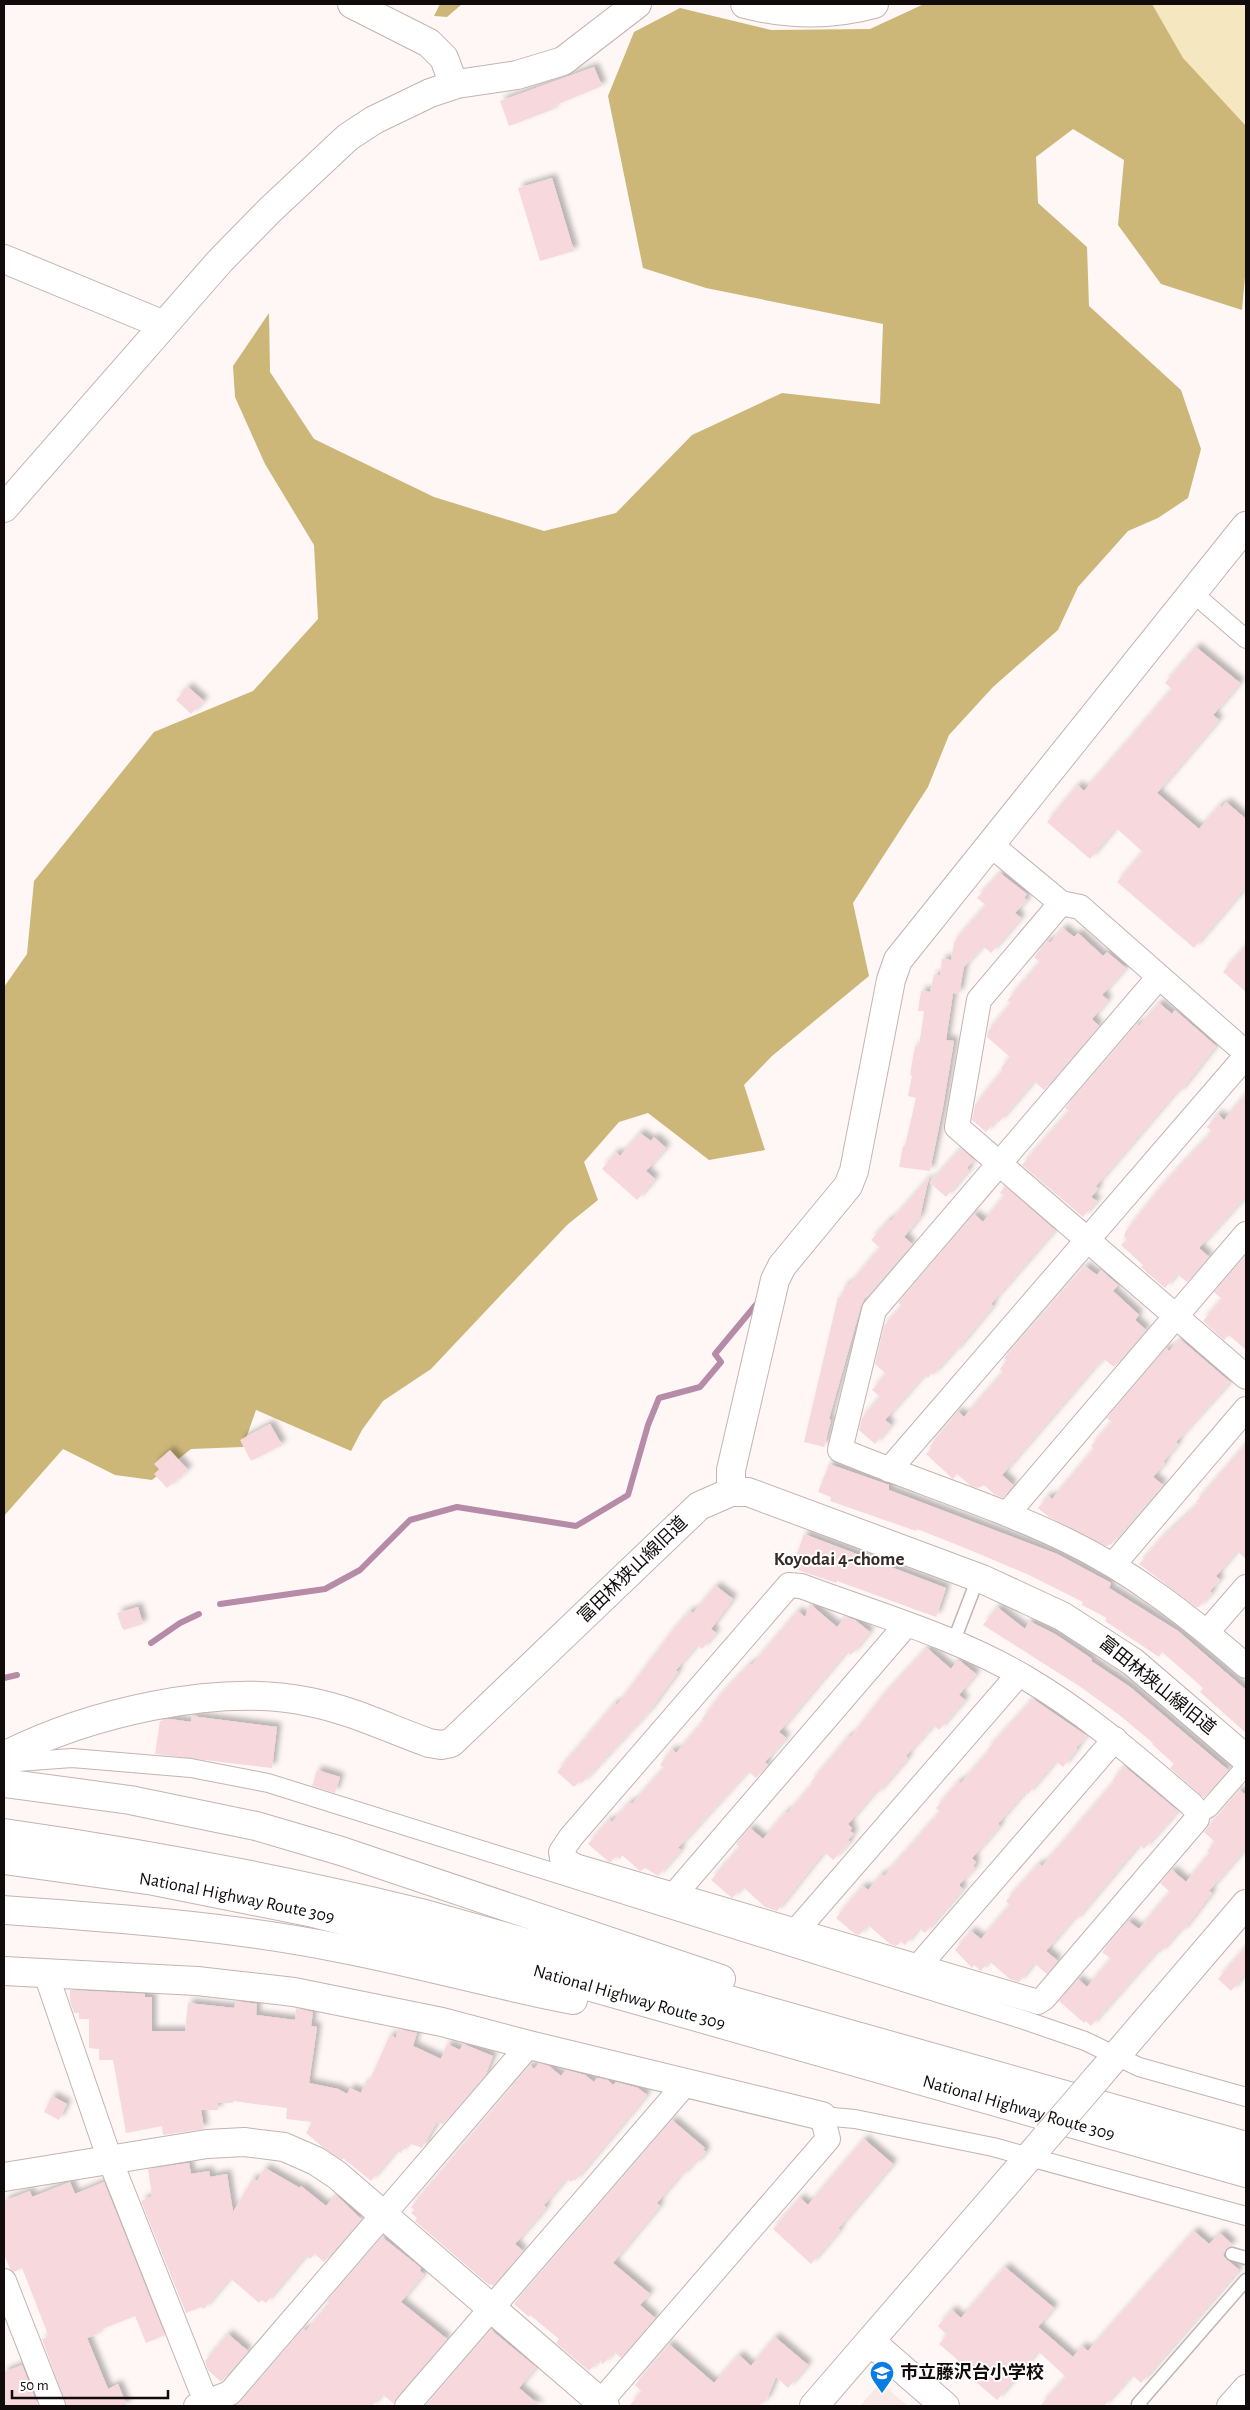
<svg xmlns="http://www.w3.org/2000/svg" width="1250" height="2410" font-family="'Alegreya Sans','Noto Sans JP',sans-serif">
<defs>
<filter id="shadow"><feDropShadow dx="4.5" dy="-4.5" stdDeviation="2.5" flood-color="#0004"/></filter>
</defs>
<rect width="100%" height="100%" fill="#fef7f6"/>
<!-- built -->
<path fill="#f8e9e6" d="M880 2383 908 2406H860Z"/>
<!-- green -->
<path fill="#f5e7bf" d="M1093 4H1246V219Z"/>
<!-- forest -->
<path fill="#ccb779" d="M440 4H462L447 17 434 16Z
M924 4H1152L1183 58 1246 126V266L1242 310 1161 284 1118 225 1124 160 1073 129 1036 157 1038 203 1087 247 1089 306 1181 390 1201 449 1188 498 1158 518 1128 531 1078 587 1058 630 993 687 949 735 928 787 853 903 869 976 772 1056 744 1085 765 1150 709 1160 648 1113 619 1122 584 1162 598 1200 567 1225 431 1369 383 1401 362 1430 351 1451 256 1410 243 1447 191 1449 152 1480 115 1475 63 1449 4 1516V987L27 954 34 881 154 732 253 691 318 619 314 545 265 464 235 397 233 366 269 313 270 372 314 439 434 497 544 531 616 513 692 435 782 393 880 404 883 324 706 288 643 268 608 96 634 32 680 8 771 30 870 29Z"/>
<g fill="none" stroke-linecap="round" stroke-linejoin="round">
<!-- stream -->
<path stroke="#b68ba7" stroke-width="6" d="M220 1604 325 1589 360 1570 410 1520 457 1507 576 1526 628 1495 648 1425 659 1398 700 1387 721 1362 715 1354 759 1301
M151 1643 180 1623 199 1614
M4 1678 17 1675"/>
</g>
<!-- building -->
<path fill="#f6d8dd" filter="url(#shadow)" d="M594 67 602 86 553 106 554 109 509 126 500 101Z
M552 178 574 251 540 261 518 188Z
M1196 647 1240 683 1213 715 1219 720 1157 793 1199 829 1220 805 1222 807 1226 802 1246 819V887L1194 948 1117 882 1143 852 1116 828 1090 859 1047 822 1078 785 1084 791 1125 744 1172 689 1165 683Z
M188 687 204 701 191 714 176 700Z
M1000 873 1027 894 1024 898 1027 900 1015 913 1021 918 991 953 983 946 964 967 959 994 953 993 946 1040 954 1041 943 1107 930 1171 899 1167 903 1146H905L916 1098 908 1096 912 1076 910 1075 915 1046 919 1047 924 1011H918L921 991 930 992 934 975H940L942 959 951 960 954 942 986 905 977 898Z
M1063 928 1074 937 1078 933 1103 956 1107 952 1126 968 1102 995 1108 1000 1092 1019 1099 1026 1044 1090 1034 1081 999 1122 996 1120 986 1132 972 1120 975 1105 1003 1070 1001 1068 1010 1057 987 1037 988 1031 1012 1002 1007 1001 1040 962 1034 957 1047 941 1050 943Z
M1246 946V992L1223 972Z
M1159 1003 1172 1014 1175 1010 1216 1046 1179 1093 1177 1091 1096 1186 1098 1189 1091 1197 1097 1201 1083 1217 1022 1165 1069 1111 1065 1108 1137 1024 1139 1026Z
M1246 1094V1196L1199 1248 1209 1257 1187 1282 1177 1274 1165 1288 1141 1267 1143 1265 1121 1245 1127 1239 1124 1236 1126 1231 1161 1187 1212 1132 1207 1127 1218 1114 1224 1120Z
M640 1133 651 1141 654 1137 666 1148 646 1171 655 1179 637 1200 602 1169 616 1152 620 1156Z
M961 1148 974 1160 967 1168 969 1170 946 1197 930 1183Z
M929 1177 920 1217 904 1237 912 1244 864 1299 861 1306 829 1419 831 1420 824 1447 804 1442 838 1297 841 1298 845 1285 848 1286 880 1248 871 1240 889 1220 891 1221Z
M1005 1186 1055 1230 991 1304 993 1306 955 1352 954 1351 933 1375 932 1373 928 1378 924 1375 885 1420 891 1425 875 1444 859 1430 862 1418 880 1397 872 1390 886 1374 875 1364 884 1326 902 1306 898 1303 974 1214 983 1222 1004 1196 1000 1193Z
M1246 1255V1350L1229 1335 1224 1340 1203 1321 1222 1299 1214 1292Z
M1085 1266 1097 1275 1101 1270 1118 1285 1113 1291 1139 1315 1135 1320 1146 1330 1114 1367 1104 1359 1093 1369 1002 1475 1013 1485 1003 1498 994 1494 984 1485 978 1488 971 1486 957 1474 953 1479 926 1454 932 1448 930 1446 958 1411 964 1417 1000 1376 1003 1372 1000 1369 1007 1360 1004 1358Z
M1180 1339 1230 1382 1176 1442 1178 1444 1163 1462 1165 1463 1153 1477 1163 1485 1111 1544 1106 1546 1049 1517 1038 1508 1048 1496 1052 1499 1094 1449 1091 1446 1112 1422 1107 1418 1166 1348 1169 1351Z
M270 1424 282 1445 251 1461 240 1440Z
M1246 1444V1559L1237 1551 1216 1576 1220 1580 1210 1591 1212 1593 1199 1607H1196L1139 1564 1162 1538 1199 1504 1196 1502Z
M170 1450 188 1470 167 1488 154 1474 159 1469 154 1464Z
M829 1464 889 1485V1490L1057 1554 1111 1583 1109 1588 1178 1631 1246 1690V1733L1200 1692 1203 1688 1162 1652 1159 1657 1105 1621 1107 1618 1082 1605 1083 1602 1029 1575 965 1548 917 1529 916 1531 830 1501 831 1497 818 1492Z
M804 1534 946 1588 936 1617 837 1581 836 1583 792 1568Z
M716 1586 733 1599 711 1629 716 1633 702 1649 697 1645 676 1670 678 1672 650 1710 582 1783 580 1781 574 1787 557 1772 615 1703 617 1705 670 1634 690 1611 693 1613Z
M810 1604 837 1627 846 1617 855 1620 870 1632 851 1655 847 1651 779 1732 786 1738 765 1762 768 1765 756 1778 748 1771 678 1848 681 1850 658 1876 645 1868 640 1871 622 1855 620 1859 616 1856 611 1862H609L588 1844 609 1820 612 1822 630 1802 632 1804 664 1768 660 1765 672 1749 676 1753 704 1721 702 1719 719 1697 750 1664 752 1665 798 1611 805 1617Z
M138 1607 143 1624 124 1630 122 1628 117 1613Z
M997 1607 1025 1629 1029 1621 1055 1634 1092 1659 1091 1661 1130 1687 1228 1770 1204 1798 1170 1768 1174 1764 1152 1744 1153 1743 1118 1714 1079 1686 983 1625Z
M927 1648 951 1669 957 1661H960L976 1674 959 1695 965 1700 939 1730 934 1725 930 1729 906 1756 908 1758 877 1794 875 1792 848 1824 852 1828 850 1831 854 1834 848 1840 850 1842 833 1860 824 1852 777 1911 765 1907 743 1887 732 1898 711 1880 740 1847 736 1844 750 1828 763 1839 786 1812 788 1813 813 1783 811 1782 849 1736 851 1737 881 1698Z
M1033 1699 1087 1736 1076 1748 1077 1749 1063 1767 1056 1761 1028 1794 1025 1792 998 1824 1000 1826 972 1858 976 1862 973 1866 975 1868 959 1885 963 1889 925 1933 919 1928 905 1945 901 1941 896 1946 890 1944 868 1925 859 1935 855 1934 836 1918 863 1886 868 1890 882 1874 884 1876 940 1812 936 1808 959 1781 961 1783 989 1751 987 1750Z
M191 1716 277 1727 272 1768 155 1754 160 1721 170 1719 191 1722Z
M1124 1766 1178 1811 1144 1849 1139 1845 1075 1921 1073 1919 1046 1951 1058 1961 1047 1974 1034 1963 1019 1982 1010 1979 989 1961 981 1971 974 1965 972 1968 955 1950 971 1931 981 1939 1010 1905 1006 1901 1039 1864 1042 1866 1051 1856 1114 1782 1112 1781Z
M317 1770 340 1777 335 1793 312 1786Z
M1239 1790 1246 1795V1848L1209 1891 1212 1893 1182 1932 1180 1930 1160 1953 1157 1951 1091 2026 1086 2021 1084 2023 1059 2001 1078 1979 1087 1987 1111 1959 1102 1952 1128 1921 1139 1929 1170 1892 1160 1883 1172 1870 1186 1882 1210 1853 1207 1851 1215 1842 1204 1832Z
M1246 1947V1973L1231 1991 1218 1979Z
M70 1990 145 1994V1997H152V2031H185L188 2003 234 2008 236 2001 257 2004 256 2015 295 2020 296 2008 313 2012 311 2026 317 2027 309 2083 338 2089 347 2094 350 2088 361 2093 365 2083 368 2084 390 2035 396 2038 398 2029 417 2033 413 2046 441 2059 447 2044 460 2050 463 2044 493 2056 485 2076 443 2124 437 2122 422 2148 411 2144 409 2147 405 2145 401 2153 396 2151 371 2181 343 2158 342 2160 324 2148 306 2133 312 2122 286 2119 287 2108 233 2101V2103H218V2110H201L204 2129 163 2135 162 2126 126 2133 113 2060H99V2049L89 2048V2019H79V2013H74L70 2001Z
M539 2063 549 2066 561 2076 566 2070 585 2075 594 2082 597 2078 608 2080 613 2085 616 2082 638 2088 647 2095 575 2181 574 2179 571 2182 567 2178 544 2205 546 2208 515 2244 523 2251 493 2286 491 2284 489 2285 415 2221 417 2218 411 2213 414 2210 411 2207 530 2065 534 2069Z
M52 2096 67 2104 59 2120 44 2112Z
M672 2120 705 2148 703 2149 706 2152 695 2165 693 2163 682 2176 681 2174 657 2203 660 2206 613 2263 650 2294 640 2305 655 2318 621 2358 614 2352 603 2364 599 2360 589 2371 556 2343 559 2339 530 2315 529 2317 514 2304Z
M864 2139 893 2164 838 2229 840 2230 811 2264 773 2229 800 2198 808 2205Z
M189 2163 191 2174 209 2171 210 2177 227 2174 233 2212 253 2178 257 2181 265 2168 300 2188 301 2186 326 2206 336 2195 361 2219 324 2262 315 2254 310 2259 306 2255 266 2303 262 2300 259 2303 230 2278 204 2309 201 2307 186 2313 141 2201 152 2196 148 2169Z
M70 2182 75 2194 104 2182 165 2335 146 2343 135 2316 97 2331 98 2334 87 2338 108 2389 118 2384 127 2406H66L42 2339 48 2337 47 2332 22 2268 14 2272 10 2269 4 2254V2201L30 2191 32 2197Z
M1194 2231 1209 2244 1220 2233 1233 2245 1226 2249 1223 2256 1239 2270 1141 2383 1132 2375 1104 2406H1040L1066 2377 1038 2351 997 2400 970 2377 973 2373 939 2344 947 2335 938 2326 952 2310 961 2318 1005 2267 1054 2308 1038 2327 1073 2357 1082 2346 1088 2351Z
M382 2237 421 2268 420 2271 424 2274 401 2302 447 2339 397 2397 394 2404 382 2394 372 2406H234L240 2402 303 2329 306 2331 329 2303 327 2301Z
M491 2330 536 2367 519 2388 540 2406H425Z
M228 2334 248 2351 221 2382 208 2370 205 2361Z
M775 2337 808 2365 788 2388 776 2377 767 2399 758 2406H629L642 2392 635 2385 669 2344 714 2383 739 2355 751 2366Z
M22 2365 38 2406H4V2372Z"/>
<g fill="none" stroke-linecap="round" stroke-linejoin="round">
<defs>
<path id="service" d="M953 1643 978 1578
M1232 2254 1246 2258
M1141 2406 1138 2404 1246 2280"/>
<path id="pedestrian" d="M1193 593 1246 639
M4 1763 72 1758 191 1768 268 1783 1024 2020 1085 2041 1139 2067 1246 2097
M1197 1815 1209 1808 1246 1766
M822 2116 855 2119 993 2147 1246 2216"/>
<path id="minor" d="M991 845 1061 903 1080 907 1246 1053
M1061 903 979 1000 957 1127 1246 1377
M1158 978 874 1310 840 1450C915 1481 993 1505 1066 1540 1133 1572 1191 1618 1246 1666
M889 1470 1246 1056
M1007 1514 1246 1234
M1113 1565 1246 1409
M789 1585 801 1586C876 1614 957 1637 1026 1678 1086 1713 1138 1759 1191 1804L1197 1812V1819L1044 1998 1038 2002 575 1866 562 1858 561 1852 571 1837Z
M1207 1632 1246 1587
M675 1894 906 1625
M796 1931 1019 1674
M917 1968 1115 1739
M46 1974 110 2160 206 2402
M4 2281 53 2406
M196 2406 230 2393 529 2045
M407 2406 686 2083
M597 2406 828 2139 822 2116
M1229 2406 1246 2387"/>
<path id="tertiary" d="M352 4 429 43 444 58 454 85
M745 4C788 15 830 16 874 4
M4 259 164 325
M4 508 220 261 270 210 348 137 374 120 430 93 457 84 517 75 563 61 637 4
M731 1492V1470L775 1280 782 1266 848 1186 854 1171 891 980 898 960 1246 526
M4 1756C87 1714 217 1682 310 1702 351 1710 390 1729 429 1743L441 1745 451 1743 699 1506 731 1492H748L982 1579 1062 1616 1133 1662 1246 1759
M4 1971 197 1981 294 1992 442 2022 529 2045 822 2116
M1097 2078 1246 1904
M4 2177 207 2144 244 2142 284 2147 316 2161 337 2175 605 2406
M870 2341 945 2406
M814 2406 1048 2135"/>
<g id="trunk">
<path d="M4 1783 130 1800 256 1826 341 1851 721 1979"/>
<path d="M4 1833C144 1853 283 1879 421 1913L1246 2146"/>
<path id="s1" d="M4 1860 154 1881 309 1912 475 1954 1246 2173"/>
<path d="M4 1910C116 1918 229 1926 339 1948 418 1963 495 1985 573 2000"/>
</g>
</defs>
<!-- service casing -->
<use href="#service" stroke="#c3b4b0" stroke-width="15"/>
<!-- pedestrian casing -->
<use href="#pedestrian" stroke="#c3b4b0" stroke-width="20"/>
<!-- minor casing -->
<use href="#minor" stroke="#c3b4b0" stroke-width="26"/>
<!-- tertiary casing -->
<use href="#tertiary" stroke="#c3b4b0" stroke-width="30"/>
<!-- trunk casing -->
<use href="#trunk" stroke="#c3b4b0" stroke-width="30"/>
<!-- service -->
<use href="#service" stroke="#fff" stroke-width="12"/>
<!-- pedestrian -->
<use href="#pedestrian" stroke="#fff" stroke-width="18"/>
<!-- minor -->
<use href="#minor" stroke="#fff" stroke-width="24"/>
<!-- tertiary -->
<use href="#tertiary" stroke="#fff" stroke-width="28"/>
<!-- trunk -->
<use href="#trunk" stroke="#fff" stroke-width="28"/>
<defs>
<path id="tertiary-bridge" d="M1048 2135 1097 2078"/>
</defs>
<!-- tertiary-bridge casing -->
<use href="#tertiary-bridge" stroke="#c3b4b0" stroke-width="30" stroke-linecap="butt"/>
<!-- tertiary-bridge -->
<use href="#tertiary-bridge" stroke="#fff" stroke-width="28"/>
</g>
<!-- icons -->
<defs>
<symbol id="school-pin" viewBox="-11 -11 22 30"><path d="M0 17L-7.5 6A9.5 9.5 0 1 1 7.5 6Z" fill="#0a7de4" stroke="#fff"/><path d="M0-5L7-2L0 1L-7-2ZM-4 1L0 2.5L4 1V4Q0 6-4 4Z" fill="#fff"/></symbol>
</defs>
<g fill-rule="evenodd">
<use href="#school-pin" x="868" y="2359" width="28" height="38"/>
</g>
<g text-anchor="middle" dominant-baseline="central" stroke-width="4" stroke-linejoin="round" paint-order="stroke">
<!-- street labels -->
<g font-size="18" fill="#110c0b" stroke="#fff">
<text transform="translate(633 1570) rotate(-44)">富田林狭山線旧道</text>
<text transform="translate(1157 1686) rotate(39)">富田林狭山線旧道</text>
<text stroke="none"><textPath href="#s1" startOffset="236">National Highway Route 309</textPath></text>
<text stroke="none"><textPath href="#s1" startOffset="641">National Highway Route 309</textPath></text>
<text stroke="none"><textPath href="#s1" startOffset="1046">National Highway Route 309</textPath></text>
</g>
<!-- poi labels -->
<g font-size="18" font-weight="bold" fill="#110c0b" stroke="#fff" text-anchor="start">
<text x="900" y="2373">市立藤沢台小学校</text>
</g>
<!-- neighbourhood labels -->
<g font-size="19" font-weight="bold" fill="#352a27" stroke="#fff">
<text x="839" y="1559">Koyodai 4-chome</text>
</g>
</g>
<!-- border -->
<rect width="1250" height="2410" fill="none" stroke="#110c0b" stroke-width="10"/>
<!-- scale -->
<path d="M12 2390v8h156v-8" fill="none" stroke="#110c0b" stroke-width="2.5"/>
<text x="20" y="2390" font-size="15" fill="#110c0b" stroke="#ffffff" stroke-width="4" paint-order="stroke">50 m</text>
</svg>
